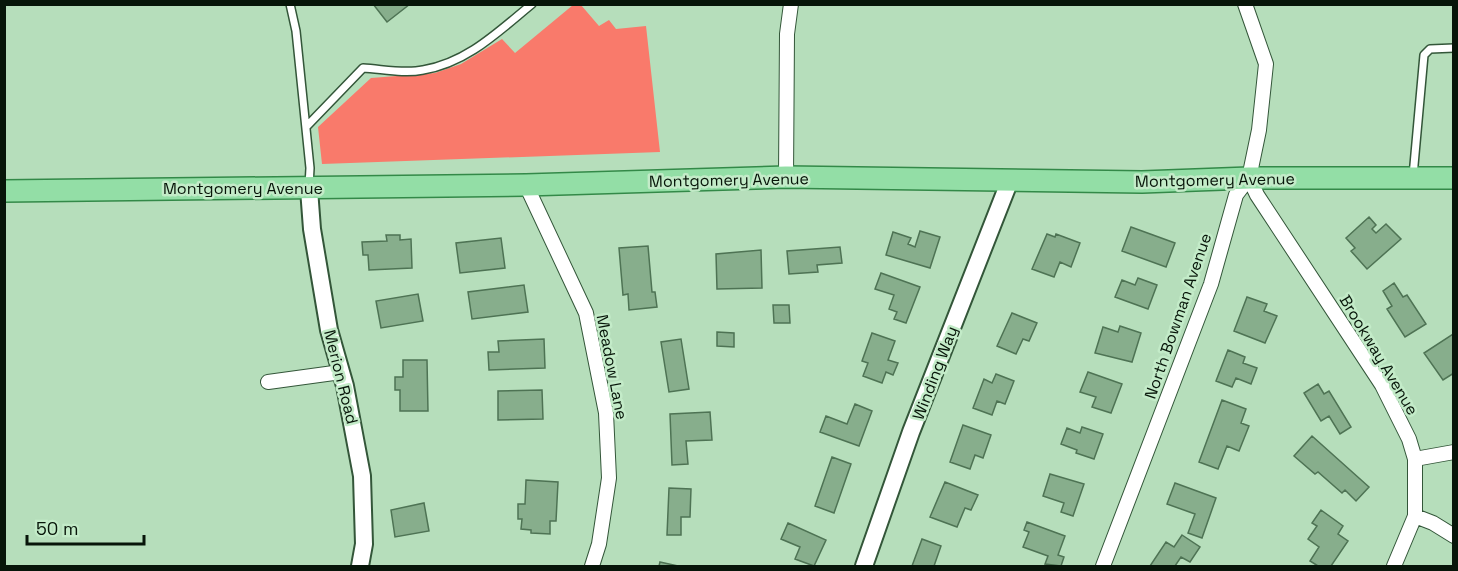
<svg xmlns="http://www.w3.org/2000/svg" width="1458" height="571" font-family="'Space Grotesk',sans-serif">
<rect width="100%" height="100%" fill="#b6debb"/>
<!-- green -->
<path fill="#f97a6b" d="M573 5H581L599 26 609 20 616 29 646 26 660 152 322 164 318 127 371 78 435 73 461 64 502 39 515 53Z"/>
<!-- building -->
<path fill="#87ae8c" stroke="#4e7354" stroke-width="1.5" d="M373 4H410L387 22Z
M1369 217 1376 225 1372 229 1376 233 1386 224 1401 239 1367 269 1351 251 1355 248 1346 238Z
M1131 227 1175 243 1166 267 1122 251Z
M920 231 940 237 930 268 886 255 893 232 911 238 908 244 915 247Z
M1047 234 1055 237 1056 234 1080 243 1071 267 1060 262 1054 277 1032 269Z
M386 235H400V240L411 239 412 268 369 270 368 255H363L362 242 387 241Z
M501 238 505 268 460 273 456 243Z
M648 246 652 292H655L657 307 629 310 628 294 623 295 619 248Z
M840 247 842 263 817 265 818 272 789 274 787 251Z
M761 250 762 288 717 289 716 254Z
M881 273 920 287 906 323 894 319 897 312 889 309 894 295 875 289Z
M1138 278 1157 285 1148 309 1115 297 1122 280 1135 285Z
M1394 283 1403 297 1407 295 1426 324 1405 337 1387 309 1392 306 1383 291Z
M524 285 528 312 472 319 468 292Z
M418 294 423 321 381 328 376 301Z
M1247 297 1267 304 1264 311 1277 316 1265 343 1234 331Z
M773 305H789L790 323H774Z
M1012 313 1037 323 1029 341 1023 339 1016 354 997 346Z
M1120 326 1141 333 1132 362 1095 353 1103 327 1118 332Z
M717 332 734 333V347L717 346Z
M872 333 895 341 888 360 898 363 893 375 886 372 882 383 863 376 868 363 862 361Z
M1453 334 1454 373 1443 380 1424 353Z
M544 339 545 368 489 370 488 352H499L498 341Z
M681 339 689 389 669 392 661 342Z
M1228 350 1245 357 1243 363 1257 368 1251 384 1236 378 1232 387 1216 381Z
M403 360H427L428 411H400V390H395V377H403Z
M1088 372 1122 384 1111 413 1092 407 1096 397 1080 392Z
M996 374 1014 381 1005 404 997 401 992 415 973 408 984 379 992 383Z
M1318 384 1324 394 1329 391 1351 427 1340 434 1329 416 1321 421 1304 393Z
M542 390 543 419 498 420V391Z
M1222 400 1246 409 1241 423 1249 426 1239 451 1227 446 1218 469 1199 462Z
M855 404 872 411 859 446 820 432 826 416 847 424Z
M710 412 712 440 686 441 688 464 672 465 670 414Z
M963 425 991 435 983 458 975 455 970 469 950 462Z
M1082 427 1103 434 1094 459 1076 453 1077 450 1061 444 1067 428 1080 433Z
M1312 436 1369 487 1356 501 1345 490 1342 493 1318 472 1315 474 1294 456Z
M832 457 851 464 834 513 815 506Z
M1050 474 1084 484 1073 516 1061 512 1064 503 1043 496Z
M526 480 558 482 556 521H550V534L531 533V530L521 529 522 519H518V504H525Z
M945 482 978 495 971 510 965 508 957 527 930 517Z
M1175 483 1216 498 1202 538 1188 533 1195 514 1167 504Z
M669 488 691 489 690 517H681V535H667Z
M424 503 429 531 395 537 391 510Z
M1321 510 1343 526 1338 534 1348 541 1331 566H1318L1310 561 1319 547 1308 539 1317 526 1312 523Z
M1027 522 1065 536 1058 555 1064 557 1061 566 1045 564 1048 556 1023 547 1029 532 1024 530Z
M788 523 826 540 814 566 795 559 800 547 781 539Z
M1182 535 1200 547 1190 562 1181 557 1175 566H1150L1166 542 1174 547Z
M922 539 941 546 934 566H912Z
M660 562 678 566H659Z"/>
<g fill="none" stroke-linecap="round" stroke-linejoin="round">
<defs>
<path id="service" d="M290 4 296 31 310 168 309 186
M306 127 363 68C382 69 404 74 423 70 467 63 499 31 532 4
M1413 176 1424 55 1430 49 1454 48"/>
<path id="minor" d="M786 177 787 34 791 4
M1249 178 1257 195 1382 385 1409 439 1415 459V516L1394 566
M526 185 586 313 606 413 609 478 599 544 592 566
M268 382 341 372
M1415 459 1454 452
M1415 516 1433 523 1454 536
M1103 566 1211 284 1236 195 1249 178 1259 130 1266 64 1245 4"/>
<path id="tertiary" d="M309 189 312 229 329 330 345 386 362 476 364 544 360 566
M864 566 911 432 1010 180"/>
<path id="primary" d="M4 191 526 185 786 177 1142 182 1249 178H1454"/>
</defs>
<!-- service casing -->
<use href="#service" stroke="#335639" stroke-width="10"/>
<!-- minor casing -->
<use href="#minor" stroke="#335639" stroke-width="16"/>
<!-- tertiary casing -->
<use href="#tertiary" stroke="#335639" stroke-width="20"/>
<!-- primary casing -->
<use href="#primary" stroke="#338948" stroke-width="24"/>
<!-- service -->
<use href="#service" stroke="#fff" stroke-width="7"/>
<!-- minor -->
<use href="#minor" stroke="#fff" stroke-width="14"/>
<!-- tertiary -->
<use href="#tertiary" stroke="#fff" stroke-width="16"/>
<!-- primary -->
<use href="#primary" stroke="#93dea6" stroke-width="21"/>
</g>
<g text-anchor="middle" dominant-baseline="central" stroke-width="5" stroke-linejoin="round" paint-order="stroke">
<!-- street labels -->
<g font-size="16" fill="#071509" stroke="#c3ebc8">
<text transform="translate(729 180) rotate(-1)">Montgomery Avenue</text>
<text transform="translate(1215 180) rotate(-1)">Montgomery Avenue</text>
<text x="243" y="188">Montgomery Avenue</text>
<text transform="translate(1178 316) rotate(-71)">North Bowman Avenue</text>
<text transform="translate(1379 355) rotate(59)">Brookway Avenue</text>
<text transform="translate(612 367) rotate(79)">Meadow Lane</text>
<text transform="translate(935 373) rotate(-69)">Winding Way</text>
<text transform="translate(341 377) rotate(76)">Merion Road</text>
</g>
</g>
<!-- border -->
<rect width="1458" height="571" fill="none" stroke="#071509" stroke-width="12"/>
<!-- scale -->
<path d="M27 535v9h117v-9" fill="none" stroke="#071509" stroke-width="3"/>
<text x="36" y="535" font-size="18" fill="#071509" stroke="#c3ebc8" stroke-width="4.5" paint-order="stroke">50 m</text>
</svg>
